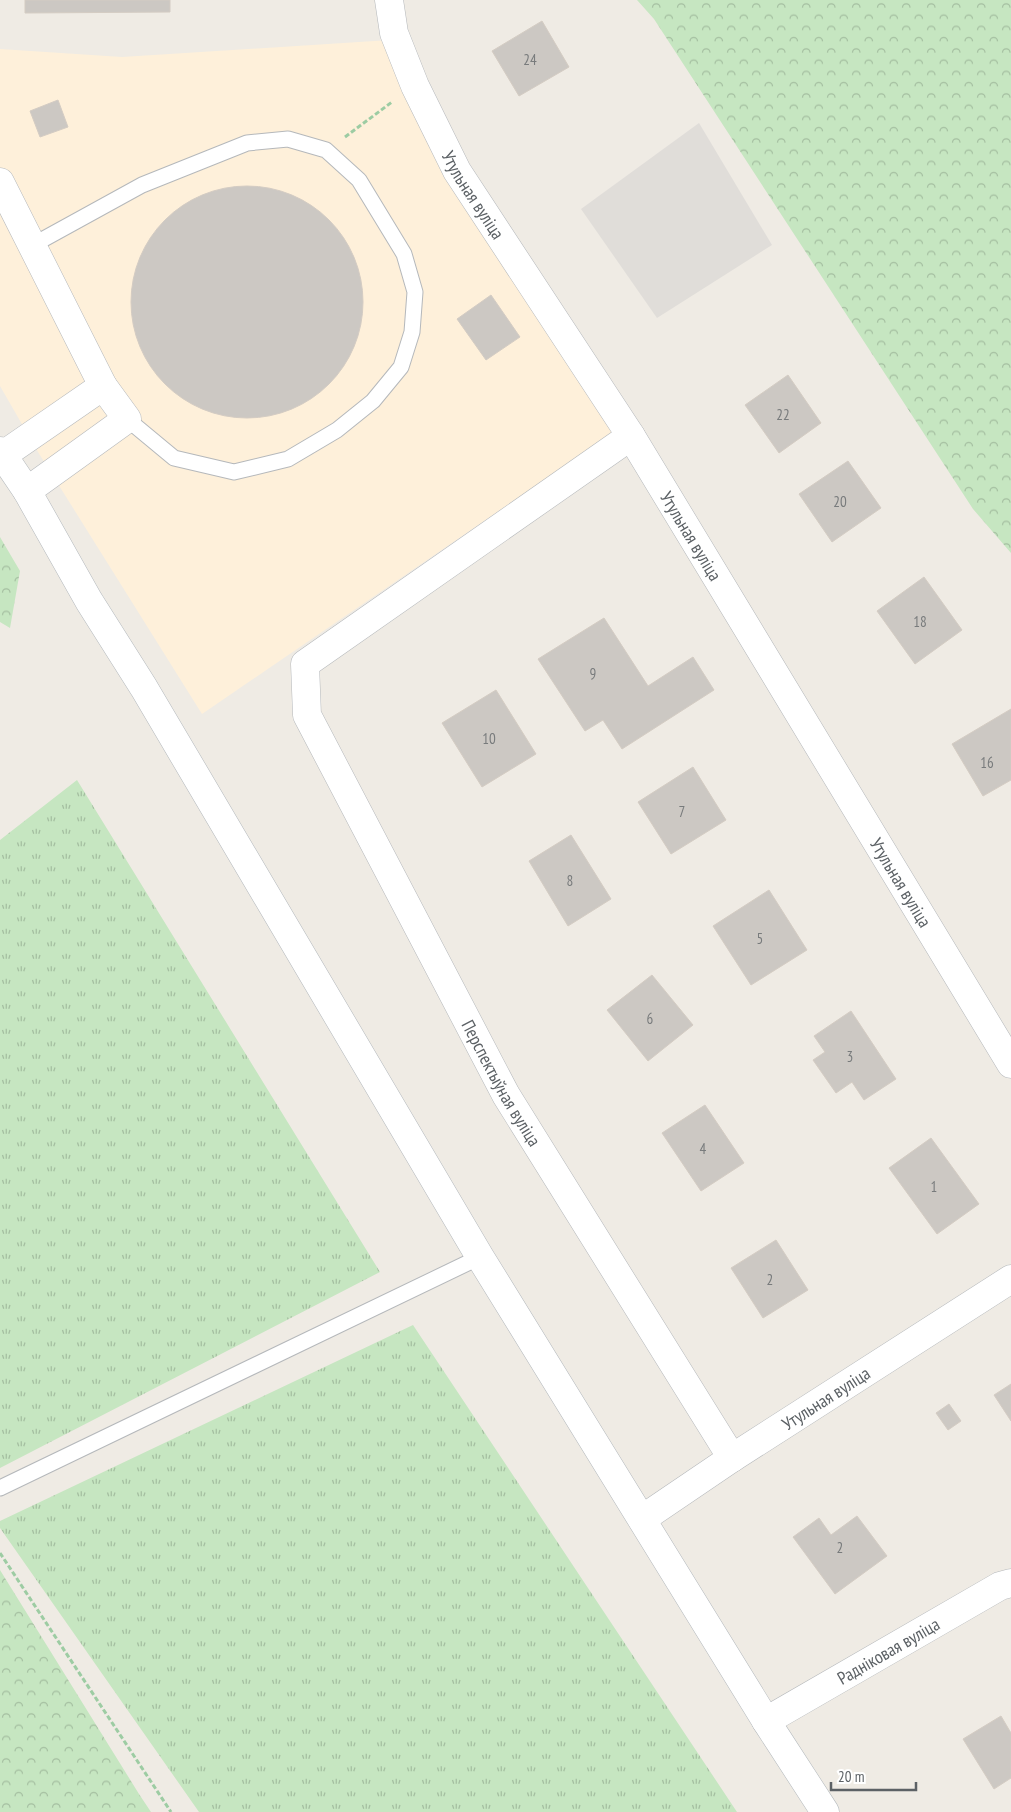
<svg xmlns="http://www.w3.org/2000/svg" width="1011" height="1812" font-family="'PT Sans Narrow',sans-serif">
<defs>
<pattern id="grass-tufts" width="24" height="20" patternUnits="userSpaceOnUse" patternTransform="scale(1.25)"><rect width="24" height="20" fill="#c6e6c1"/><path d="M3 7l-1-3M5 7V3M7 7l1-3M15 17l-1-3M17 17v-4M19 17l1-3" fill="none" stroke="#a4bea0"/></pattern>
<pattern id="forest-crowns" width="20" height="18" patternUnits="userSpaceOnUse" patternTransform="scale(1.25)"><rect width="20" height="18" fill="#c6e6c1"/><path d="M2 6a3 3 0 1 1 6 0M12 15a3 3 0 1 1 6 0" fill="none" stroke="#a4bea0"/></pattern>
</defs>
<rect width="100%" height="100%" fill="#efebe4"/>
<!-- commercial -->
<path fill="#fef0da" d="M390 40 614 432 202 714 38 452 0 386V49L122 57Z"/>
<!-- industrial -->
<path fill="#e0ddd9" d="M699 123 772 245 657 318 581 209Z"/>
<!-- grass -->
<path fill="url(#grass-tufts)" d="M77 780 380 1272 0 1468V840Z
M413 1325 737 1812H199L0 1528V1521Z"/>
<!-- forest -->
<path fill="url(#forest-crowns)" d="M637 0H1011V553L973 509 654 19Z
M0 537 20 571 10 628 0 622Z
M0 1570 139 1794 151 1812H0Z"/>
<!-- building -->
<path fill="#ccc8c3" stroke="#d4ccc3" d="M25 0H170V12L25 13Z
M542 21 569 67 519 96 492 51Z
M58 100 68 127 40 137 30 111Z
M131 302a116 116 0 1 1 232 0a116 116 0 1 1-232 0Z
M491 295 520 337 486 360 457 319Z
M788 375 821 423 779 453 745 405Z
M848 461 881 508 832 542 799 494Z
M924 577 962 630 915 664 877 611Z
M604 618 648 686 693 657 714 690 622 749 603 720 585 731 538 659Z
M496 690 536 754 482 787 442 723Z
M1011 709V780L983 796 952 744Z
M693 767 726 820 671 854 638 802Z
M571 835 611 899 568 926 529 861Z
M769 890 807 950 751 985 713 926Z
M652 975 693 1025 648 1061 607 1010Z
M851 1011 896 1079 864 1100 852 1082 836 1093 813 1060 825 1052 814 1036Z
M705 1105 744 1163 701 1191 662 1133Z
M931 1138 979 1204 937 1234 889 1168Z
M776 1240 808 1290 763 1318 731 1268Z
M1011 1384V1421L994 1395Z
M949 1404 961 1421 948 1430 936 1413Z
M857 1516 887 1556 835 1594 793 1537 819 1518 831 1535Z
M1001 1716 1011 1733V1778L994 1789 963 1739Z"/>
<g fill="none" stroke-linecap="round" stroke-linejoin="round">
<defs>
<path id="lane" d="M31 246 142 185 247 143 288 139 326 150 359 180 404 254 415 292 412 332 401 367 373 401 337 430 288 459 234 472 174 458 127 419
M0 1488 480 1257"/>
<g id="street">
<path id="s1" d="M389 0 394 33 415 86 457 171 631 436 1011 1064"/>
<path d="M0 182 103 386 127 419 27 491"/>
<path id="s2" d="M631 436 305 664 307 715 506 1095 732 1458"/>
<path d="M3 455 103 386"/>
<path id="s3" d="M642 1519 732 1458 1011 1279"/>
<path id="s4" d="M766 1721 1000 1586 1011 1583"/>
</g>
<path id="secondary" d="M0 451 27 491 89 601 144 688 480 1257 766 1721 825 1812"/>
</defs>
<!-- lane casing -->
<use href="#lane" stroke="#b5b8bb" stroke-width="17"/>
<!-- street casing -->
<use href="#street" stroke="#b5b8bb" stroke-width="29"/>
<!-- secondary casing -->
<use href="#secondary" stroke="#b3b8bc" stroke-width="29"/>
<!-- path -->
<path stroke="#9dcca3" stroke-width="3" stroke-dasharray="5 2.5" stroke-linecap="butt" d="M345 137 392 102
M0 1553 171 1812"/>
<!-- lane -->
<use href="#lane" stroke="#fff" stroke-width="15"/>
<!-- street -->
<use href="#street" stroke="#fff" stroke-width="28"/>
<!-- secondary -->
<use href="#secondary" stroke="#fff" stroke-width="28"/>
</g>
<g text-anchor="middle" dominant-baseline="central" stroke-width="4.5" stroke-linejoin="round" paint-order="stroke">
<!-- number labels -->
<g font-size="15" fill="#787b7c">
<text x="530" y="59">24</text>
<text x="783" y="414">22</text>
<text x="840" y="501">20</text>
<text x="920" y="621">18</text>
<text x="593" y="673">9</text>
<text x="489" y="738">10</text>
<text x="987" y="762">16</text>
<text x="682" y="811">7</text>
<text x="570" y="880">8</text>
<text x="760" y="938">5</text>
<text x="650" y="1018">6</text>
<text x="850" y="1056">3</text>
<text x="703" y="1148">4</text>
<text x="934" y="1186">1</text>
<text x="770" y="1279">2</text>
<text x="840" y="1547">2</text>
</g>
<!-- street labels -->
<g font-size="18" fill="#5c6165" stroke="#fff">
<text stroke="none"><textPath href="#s1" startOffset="214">Утульная вуліца</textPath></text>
<text stroke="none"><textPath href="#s1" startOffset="619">Утульная вуліца</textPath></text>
<text stroke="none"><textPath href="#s1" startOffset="1024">Утульная вуліца</textPath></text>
<text stroke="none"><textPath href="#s2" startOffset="865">Перспектыўная вуліца</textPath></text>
<text stroke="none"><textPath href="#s3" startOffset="220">Утульная вуліца</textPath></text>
<text stroke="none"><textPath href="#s4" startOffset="141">Радніковая вуліца</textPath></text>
</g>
</g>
<!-- scale -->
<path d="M831 1782v8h85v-8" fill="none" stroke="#5c6165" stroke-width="2.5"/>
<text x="838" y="1782" font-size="15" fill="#5c6165" stroke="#ffffff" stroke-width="4" paint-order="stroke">20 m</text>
</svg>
